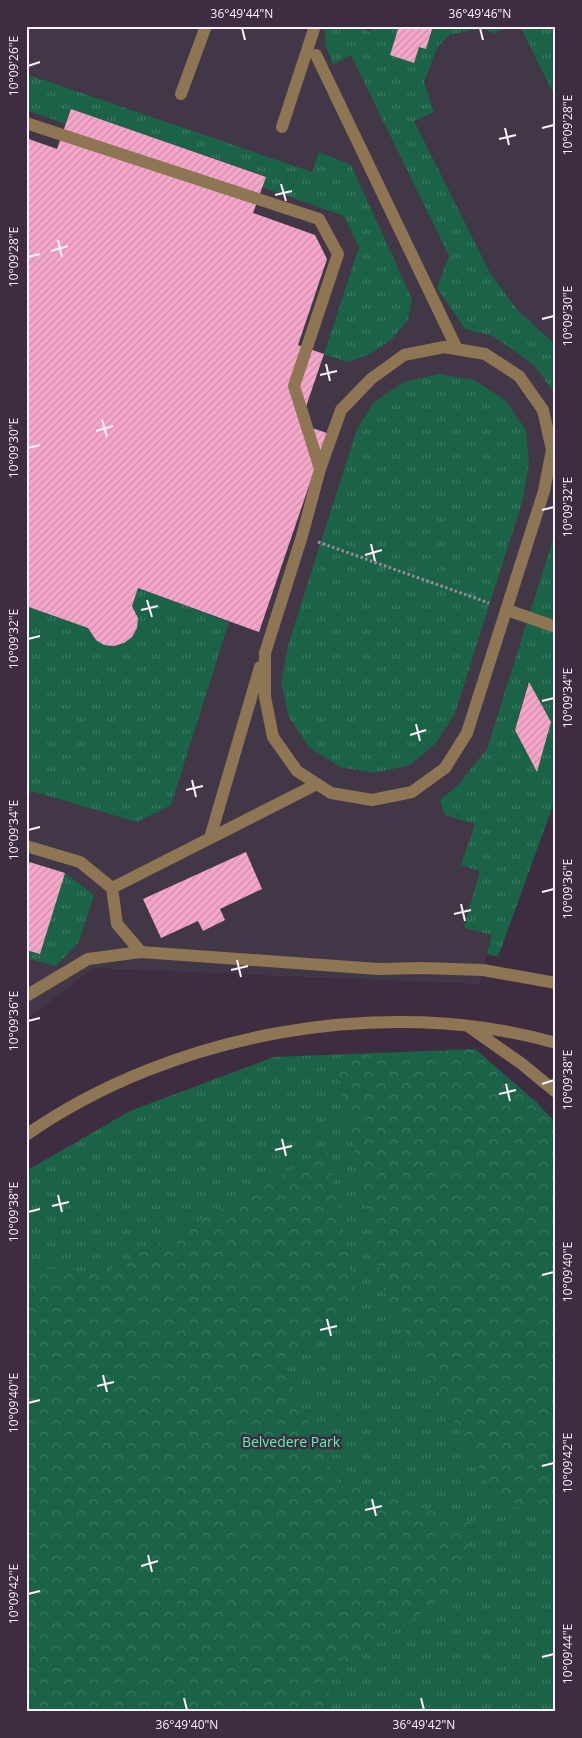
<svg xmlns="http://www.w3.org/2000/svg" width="582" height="1738" font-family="'Open Sans',sans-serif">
<defs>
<pattern id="grass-tufts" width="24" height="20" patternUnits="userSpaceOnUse" patternTransform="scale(1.25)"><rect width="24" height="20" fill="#1a6346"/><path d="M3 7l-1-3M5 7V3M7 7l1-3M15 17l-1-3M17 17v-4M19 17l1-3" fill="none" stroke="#3c7a62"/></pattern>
<pattern id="forest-crowns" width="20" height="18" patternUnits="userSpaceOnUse" patternTransform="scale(1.25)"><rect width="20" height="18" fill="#1a6346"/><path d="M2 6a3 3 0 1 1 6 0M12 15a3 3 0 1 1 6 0" fill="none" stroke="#3c7a62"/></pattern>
<pattern id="building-hatch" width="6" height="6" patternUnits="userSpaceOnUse" patternTransform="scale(1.25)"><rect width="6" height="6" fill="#f5a6ca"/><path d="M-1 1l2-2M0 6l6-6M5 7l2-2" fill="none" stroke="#cb8eaa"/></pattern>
</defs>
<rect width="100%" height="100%" fill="#3e2d40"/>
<!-- commercial -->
<path fill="#423747" d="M26 26H556V642L539 700 551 722 479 984 93 968 26 1020Z"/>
<!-- grass -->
<path fill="url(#grass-tufts)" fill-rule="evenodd" d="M324 26H355L371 32 373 26H507L495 34 483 28 449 35 437 48 424 82 434 112 414 121 490 273 519 312 556 345V395L534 365 493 336 465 329 437 288 449 256 351 55 333 65 326 47Z
M520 26H554L556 30V99Z
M26 74 312 172 319 152 351 165 412 299 408 320 392 339 370 354 348 362 324 354 359 247 344 216 262 187 265 176 71 109 66 124 26 110Z
M439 374 474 380 505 400 526 430 529 464 523 499 455 713 436 743 410 765 375 773 340 767 309 747 289 717 281 682 289 642 357 429 374 402 404 382Z
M556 530V797L498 957 487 954 492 935 464 928 480 871 461 865 475 824 445 815 440 800 458 785 487 749ZM528 682 551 722 537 771 515 730Z
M138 588 229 622 171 805 137 822 31 791 26 805V606L88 628 96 640 138 618 132 606Z
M26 861 65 873 94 895 79 942 56 966 26 958Z
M475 1049 536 1102 556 1123V1712H26V1171L130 1111 274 1057Z"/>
<!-- forest -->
<path fill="url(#forest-crowns)" d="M475 1049 536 1102 556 1123V1511L500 1506 385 1294 335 1060Z
M327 1150 358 1304 285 1370 336 1481 472 1523 459 1586 326 1679 333 1712H26V1267L103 1274Z"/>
<!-- building -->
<path fill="url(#building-hatch)" d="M399 26H433L426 49 419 47 414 63 390 55Z
M71 109 266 177 253 213 315 235 327 259 298 345 324 354 300 424 327 433 259 632 138 588 132 606 138 618 137 628 132 637 124 643 114 646 104 645 96 640 88 628 26 606V138L57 149Z
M529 682 551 722 537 772 515 730Z
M246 852 262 889 220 909 225 920 203 931 198 921 161 938 143 899Z
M26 861 65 873 40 954 26 950Z"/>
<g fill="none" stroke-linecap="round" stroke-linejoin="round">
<!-- path -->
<path stroke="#9b8c9c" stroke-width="3" stroke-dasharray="2.5 2.5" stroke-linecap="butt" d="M318 542 489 603"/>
<!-- minor -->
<path stroke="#8e7553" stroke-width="12" d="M316 55 457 349
M181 94 206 26
M26 123 319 219 338 254 294 386 320 469
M282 127 315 26
M444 347 485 354 519 376 543 410 552 450 544 491 467 733 445 768 412 792 372 800 331 793 297 771 273 737 265 697V653L302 536 320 469 341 410 371 379 404 355Z
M507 610 556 627
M210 838 260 667
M26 846 80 862 112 888 117 924 141 952
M112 888 317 784
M26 996 88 959 141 952 378 969 422 968 483 970 556 983
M468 1026 522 1064 556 1092
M26 1135C172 1033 384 994 556 1043"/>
</g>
<!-- ticks -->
<path fill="none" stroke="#fcf1fd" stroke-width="2" d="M242 28 245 40M480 28 483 40M28 66 40 62M505 128 509 145M542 128 554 125M499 139 516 135M281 184 286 201M275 195 292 191M58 240 62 257M51 251 68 246M28 257 40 254M542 319 554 316M326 364 330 381M320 375 337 371M102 420 107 437M96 431 113 426M28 448 40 445M542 510 554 507M371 544 375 561M365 555 382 550M147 600 152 617M141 610 158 606M28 639 40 636M542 701 554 698M416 724 420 741M410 735 426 730M192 780 196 797M186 790 203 786M28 830 40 827M542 892 554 889M461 904 465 921M454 914 471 910M237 960 241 977M231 970 248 966M28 1021 40 1018M506 1084 510 1101M542 1084 554 1080M499 1094 516 1090M282 1139 286 1156M275 1150 292 1146M58 1195 62 1212M52 1206 69 1202M28 1212 40 1209M542 1275 554 1272M327 1319 331 1336M320 1330 337 1326M103 1375 107 1392M97 1386 114 1382M28 1403 40 1400M542 1466 554 1463M372 1499 376 1516M365 1510 382 1506M148 1555 152 1572M141 1566 158 1561M28 1594 40 1591M542 1657 554 1654M184 1698 187 1710M421 1698 424 1710"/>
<g text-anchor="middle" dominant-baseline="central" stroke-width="5" stroke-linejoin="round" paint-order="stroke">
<!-- park labels -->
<g font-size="14" fill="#5af5b6" stroke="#3e2d40">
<text x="291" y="1441">Belvedere Park</text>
</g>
</g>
<!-- border -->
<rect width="582" height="1738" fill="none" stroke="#3e2d40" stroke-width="55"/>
<rect x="28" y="28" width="526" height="1682" fill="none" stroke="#fcf1fd" stroke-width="2"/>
<g font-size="12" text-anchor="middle" fill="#fcf1fd">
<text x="242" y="18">36°49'44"N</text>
<text x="480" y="18">36°49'46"N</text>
<text transform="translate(14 66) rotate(-90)" y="4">10°09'26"E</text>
<text transform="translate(568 125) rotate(-90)" y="4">10°09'28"E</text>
<text transform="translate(14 257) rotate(-90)" y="4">10°09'28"E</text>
<text transform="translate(568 316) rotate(-90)" y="4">10°09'30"E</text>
<text transform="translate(14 448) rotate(-90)" y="4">10°09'30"E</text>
<text transform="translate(568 507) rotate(-90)" y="4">10°09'32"E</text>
<text transform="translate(14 639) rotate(-90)" y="4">10°09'32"E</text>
<text transform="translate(568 698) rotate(-90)" y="4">10°09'34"E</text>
<text transform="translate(14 830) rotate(-90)" y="4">10°09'34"E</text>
<text transform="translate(568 889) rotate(-90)" y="4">10°09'36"E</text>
<text transform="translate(14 1021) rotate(-90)" y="4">10°09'36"E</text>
<text transform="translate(568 1080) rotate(-90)" y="4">10°09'38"E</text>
<text transform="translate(14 1212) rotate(-90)" y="4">10°09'38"E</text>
<text transform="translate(568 1272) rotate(-90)" y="4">10°09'40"E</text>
<text transform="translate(14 1403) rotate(-90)" y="4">10°09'40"E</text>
<text transform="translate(568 1463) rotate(-90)" y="4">10°09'42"E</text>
<text transform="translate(14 1594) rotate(-90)" y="4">10°09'42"E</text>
<text transform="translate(568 1654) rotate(-90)" y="4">10°09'44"E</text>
<text x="187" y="1729">36°49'40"N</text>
<text x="424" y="1729">36°49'42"N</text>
</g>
</svg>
